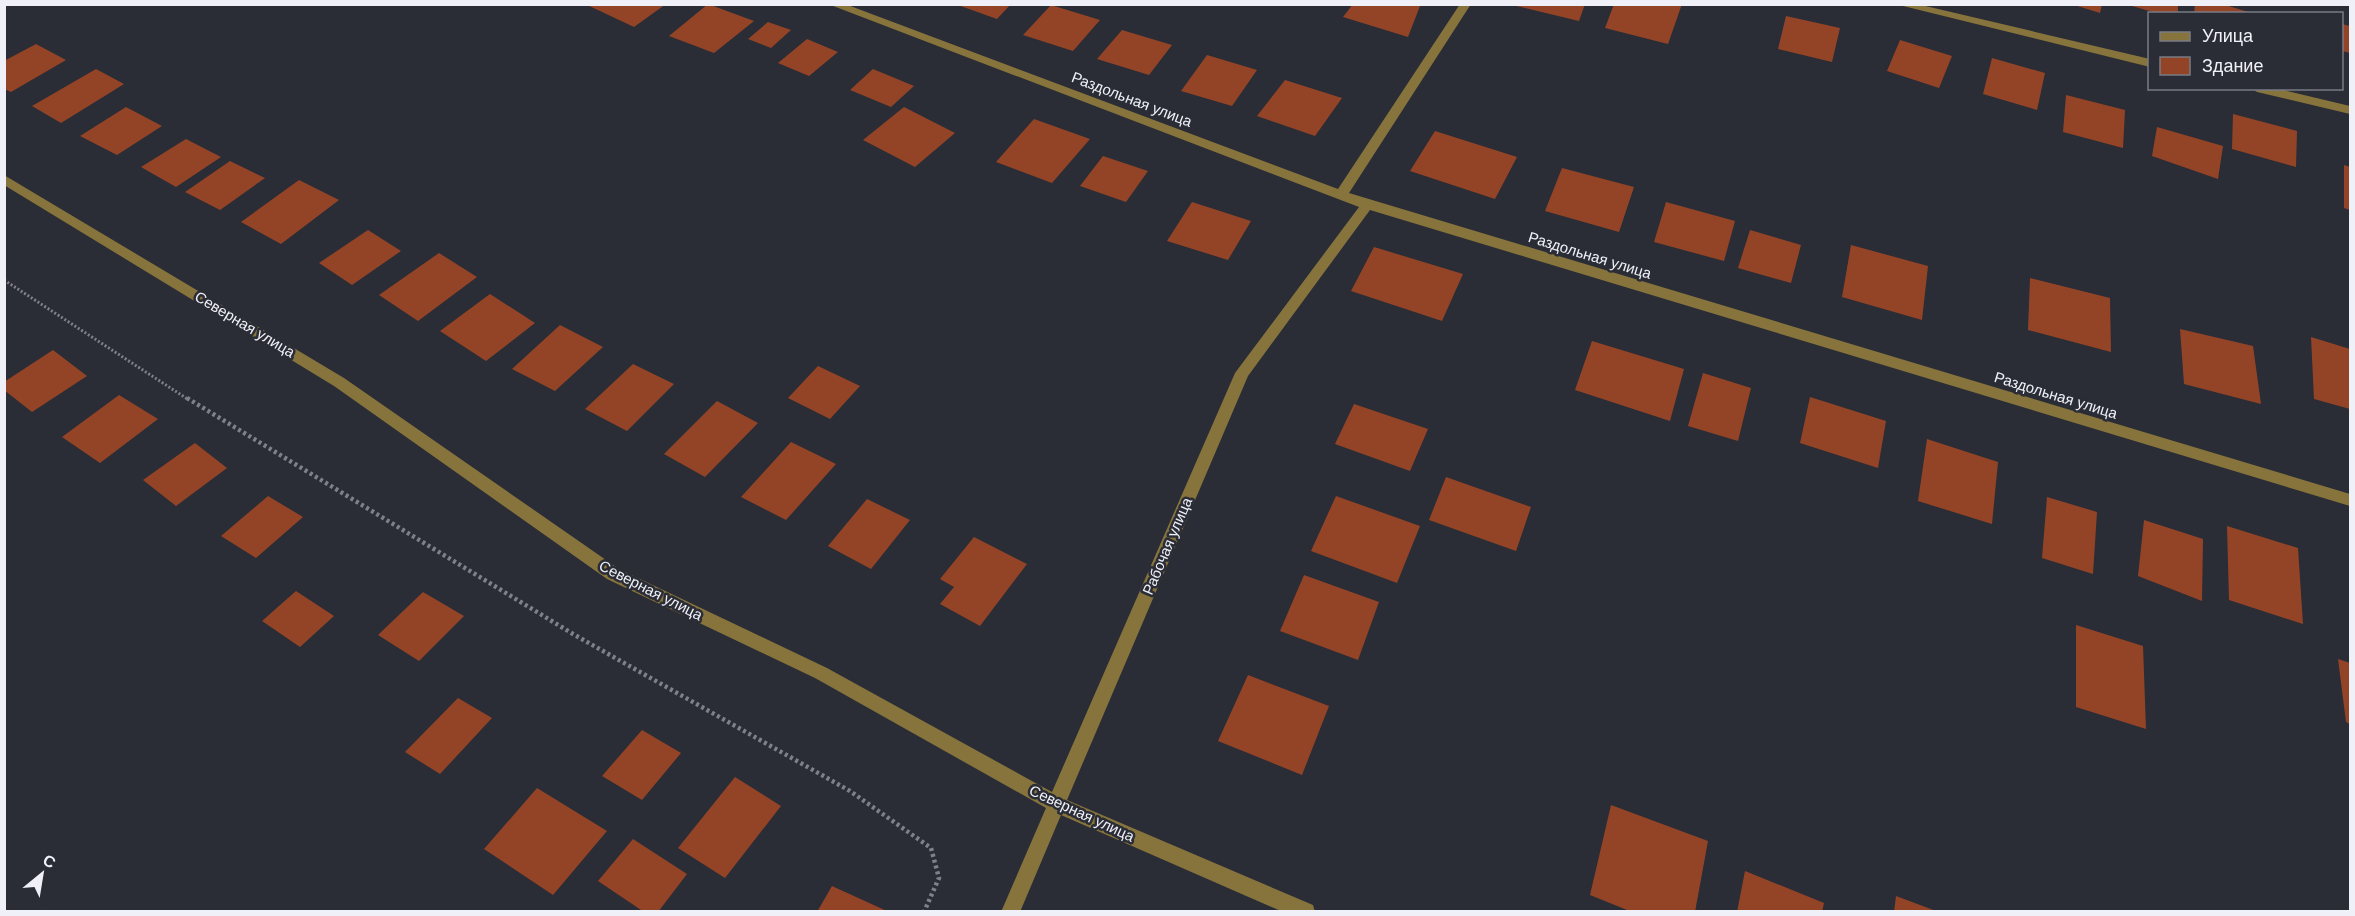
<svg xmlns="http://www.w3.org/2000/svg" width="2355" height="916" font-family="Arial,sans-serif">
<rect width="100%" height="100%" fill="#2a2c36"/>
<!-- building -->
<path fill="#944426" d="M585 4H666L634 27Z
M708 4 754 21 714 53 669 36Z
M955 4H1011L997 19Z
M1353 4H1415L1420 6 1408 37 1343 17Z
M1508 4H1585L1579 21Z
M1614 4H1682L1668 44 1605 28Z
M2071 4H2102L2100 13Z
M2125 4H2178V14H2160Z
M2195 4H2222L2255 14H2194Z
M1051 5 1100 20 1073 51 1023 35Z
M1786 16 1840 28 1832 62 1778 49Z
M768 22 791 30 771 48 748 39Z
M2342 24 2350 26V53L2342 51Z
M1122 30 1172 45 1149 75 1097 59Z
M807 39 838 52 809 76 778 63Z
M1900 40 1952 56 1939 88 1887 71Z
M36 44 66 60 11 92 4 89V61Z
M1207 55 1257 70 1232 106 1181 91Z
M1992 58 2045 73 2037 110 1983 94Z
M96 69 124 84 61 123 32 106Z
M873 69 914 86 891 107 850 90Z
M1285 80 1342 98 1315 136 1257 116Z
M2066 95 2125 110 2123 148 2063 132Z
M126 107 162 126 117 155 80 136Z
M904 107 955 133 915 167 863 140Z
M2233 114 2297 131 2296 167 2232 149Z
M1034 119 1090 139 1052 183 996 162Z
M2157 127 2223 146 2218 179 2152 156Z
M1435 131 1517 157 1495 199 1410 171Z
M186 139 221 157 176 187 141 167Z
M1103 156 1148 171 1126 202 1080 186Z
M230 161 265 178 220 210 185 192Z
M2344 165 2350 167V210L2344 208Z
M1562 168 1634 187 1619 232 1545 211Z
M299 180 339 200 281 244 241 222Z
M1192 202 1251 221 1228 260 1167 241Z
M1666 202 1735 221 1724 261 1654 242Z
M368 230 401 251 352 285 319 263Z
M1750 230 1801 245 1791 283 1738 268Z
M1851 245 1928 266 1922 320 1842 297Z
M1374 247 1463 274 1442 321 1351 291Z
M439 253 477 277 418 321 379 295Z
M2030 278 2110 298 2111 352 2028 330Z
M490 294 535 323 486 361 440 331Z
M560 325 603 347 555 391 512 369Z
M2180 329 2253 346 2261 404 2184 384Z
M2311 337 2350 349V409L2314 399Z
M1592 341 1684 369 1670 421 1575 390Z
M53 350 87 376 32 412 4 390V382Z
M633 364 674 384 627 431 585 409Z
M818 366 860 386 830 419 788 398Z
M1703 373 1751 388 1738 441 1688 426Z
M119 395 158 419 100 463 62 437Z
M1810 397 1886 421 1878 468 1800 443Z
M717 401 758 423 705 477 664 454Z
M1354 404 1428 429 1410 471 1335 444Z
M1927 439 1998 462 1992 524 1918 501Z
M791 442 836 464 786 520 741 497Z
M195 443 227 468 176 506 143 480Z
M1446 477 1531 507 1516 551 1429 520Z
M268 496 303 517 256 558 221 536Z
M1336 496 1420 526 1397 583 1311 551Z
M2047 497 2097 512 2093 574 2042 558Z
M867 499 910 520 871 569 828 546Z
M2144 520 2203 539 2202 601 2138 576Z
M2227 526 2298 548 2303 624 2229 600Z
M974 537 1027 564 980 626 940 604 954 587 940 579Z
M1304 575 1379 602 1358 660 1280 631Z
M296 591 334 616 300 647 262 621Z
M423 592 464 616 419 661 378 635Z
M2076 625 2143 646 2146 729 2076 707Z
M2338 659 2350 663V724L2346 722Z
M1248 675 1329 706 1302 775 1218 741Z
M458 698 492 718 440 774 405 752Z
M642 730 681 753 642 800 602 776Z
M735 777 781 806 725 878 678 848Z
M537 788 607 831 553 895 484 849Z
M1611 805 1708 841 1695 912H1632L1590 895Z
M633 839 687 874 658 912H644L598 881Z
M1745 871 1824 903 1822 912H1737Z
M832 886 889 912H817Z
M1896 896 1936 911V912H1894Z"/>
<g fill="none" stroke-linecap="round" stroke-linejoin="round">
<!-- path-far1 -->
<path stroke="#7f8089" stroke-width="3" stroke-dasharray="2 2" stroke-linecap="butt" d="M4 280 189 400"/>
<!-- path -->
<path stroke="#7f8089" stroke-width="4.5" stroke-dasharray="3 3" stroke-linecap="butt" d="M187 398 573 634 850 791 931 848 939 878 924 912"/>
<!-- minor -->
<path fill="#86743c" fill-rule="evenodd" d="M828 4H845L1338 189 1460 4H1471L1349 193 2350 494V506L1370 210 1248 376 1067 800 1313 905 1315 912H1283L1061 815 1020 912H1001L1046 808 815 678 607 579 334 386 4 185V175L344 378 619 569 827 668 1052 792 1235 373 1359 207Z
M1895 4H1917L2150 59V67Z
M2251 88H2275L2350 106V114L2257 92Z"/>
</g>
<g text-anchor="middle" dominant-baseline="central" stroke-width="5" stroke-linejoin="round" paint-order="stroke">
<!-- street labels -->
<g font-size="15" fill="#f0f1f8" stroke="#2a2c36">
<text transform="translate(1132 99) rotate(21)">Раздольная улица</text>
<text transform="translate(1590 255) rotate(17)">Раздольная улица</text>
<text transform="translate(245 324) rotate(31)">Северная улица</text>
<text transform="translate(2056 395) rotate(17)">Раздольная улица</text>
<text transform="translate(1167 546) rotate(-67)">Рабочая улица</text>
<text transform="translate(651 590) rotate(27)">Северная улица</text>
<text transform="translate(1082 813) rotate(25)">Северная улица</text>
</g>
</g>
<!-- border -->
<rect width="2355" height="916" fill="none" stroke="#f0f1f8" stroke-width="12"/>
<!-- legend -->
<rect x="2148" y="12" width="195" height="78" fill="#2a2c36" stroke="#797b84" stroke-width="1.5"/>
<rect x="2160" y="32" width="30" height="9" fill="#86743c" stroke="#797b84" stroke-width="1.5"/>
<text x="2202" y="42" font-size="18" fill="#f0f1f8">Улица</text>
<rect x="2160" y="57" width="30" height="18" fill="#944426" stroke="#797b84" stroke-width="1.5"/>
<text x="2202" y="72" font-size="18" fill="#f0f1f8">Здание</text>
<!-- north arrow -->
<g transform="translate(42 874) rotate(30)" stroke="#2a2c36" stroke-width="4.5" paint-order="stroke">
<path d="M0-4.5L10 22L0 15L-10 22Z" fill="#f0f1f8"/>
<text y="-9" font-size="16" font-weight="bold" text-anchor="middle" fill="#f0f1f8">С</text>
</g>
</svg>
